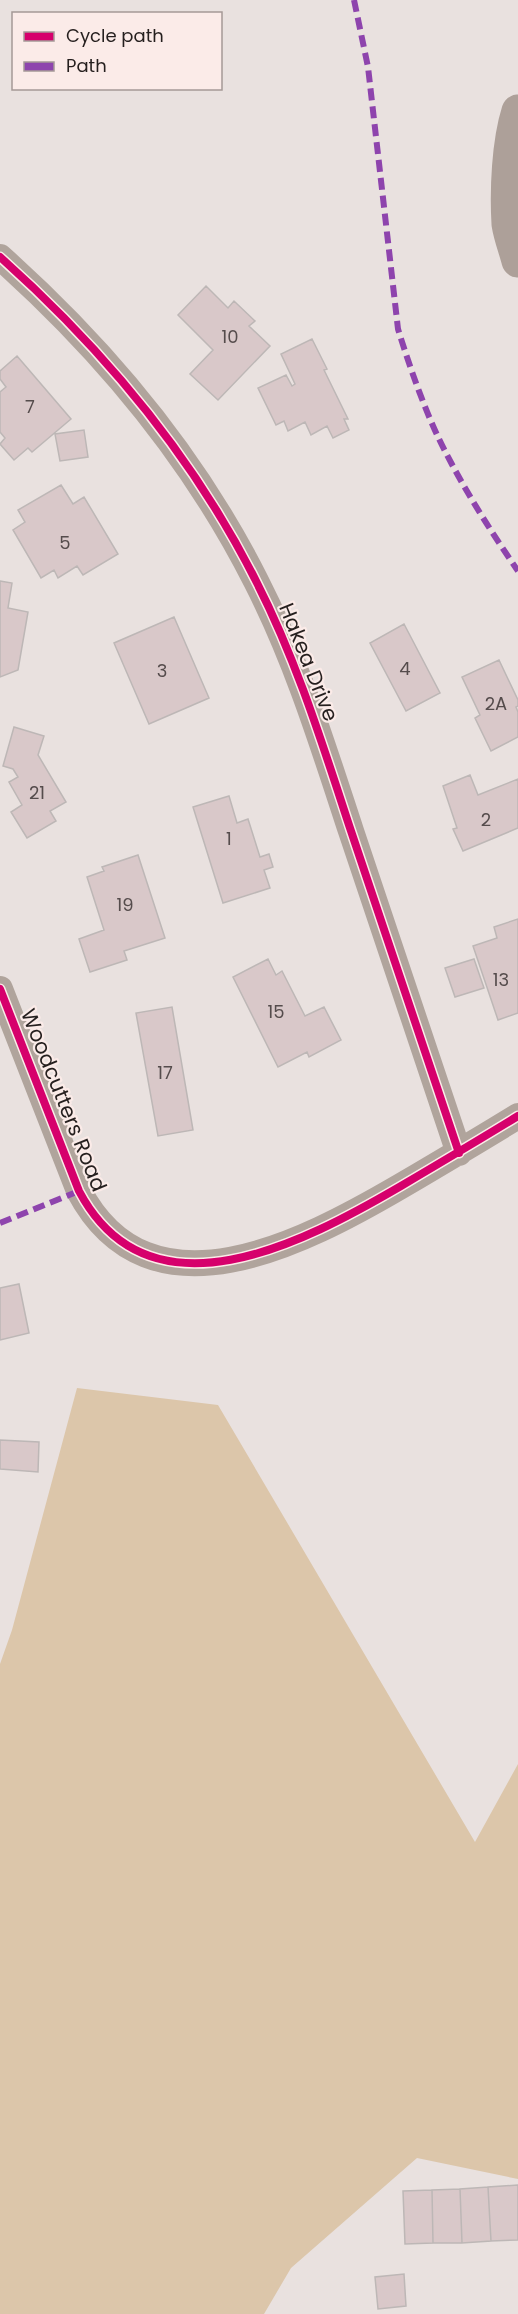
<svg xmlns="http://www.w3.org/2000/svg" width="518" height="2314" font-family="Poppins,sans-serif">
<rect width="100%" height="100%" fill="#e9e1df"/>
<!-- green -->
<path fill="#dcc6aa" d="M77 1388 218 1405 475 1842 518 1764V2179L417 2158 291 2268 264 2314H0V1664L12 1630Z"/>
<!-- building -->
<path fill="#d9c8c9" stroke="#bdb7b6" stroke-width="1.5" d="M206 286 228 308 234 301 255 321 249 326 270 346 218 400 190 374 213 350 178 315Z
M312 339 327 369 324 370 348 419H344L349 430 333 438 327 426 311 435 305 422 288 431 284 421 276 425 258 388 286 375 292 386 295 384 281 354Z
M17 356 71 419 32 452 28 448 14 460 0 444 5 438 0 432V392L6 387 0 379V371Z
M84 430 88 457 60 461 55 434Z
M61 485 73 504 84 497 118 554 83 575 77 566 58 578 54 570 41 578 13 530 25 522 18 510Z
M0 581 12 583 8 608 28 612 18 670 0 677Z
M174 617 209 698 149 724 114 643Z
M404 624 440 693 406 711 370 643Z
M499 660 518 700V706L516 707 518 712V737L491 751 475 718 480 715 462 677Z
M14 727 44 736 38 755 66 802 50 811 56 821 27 838 11 812 22 805 9 782 18 777 13 769 3 766Z
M470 775 478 795 518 779V828L463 851 453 829 457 828 443 786Z
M229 796 237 823 248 819 260 857 269 854 273 867 264 870 270 888 223 903 193 807Z
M138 855 165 938 124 951 127 960 90 972 79 939 104 930 87 877 104 871 102 867Z
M518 919V1013L498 1020 473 946 497 938 494 927Z
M268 959 276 975 282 971 305 1016 324 1007 341 1040 309 1057 307 1052 278 1067 233 977Z
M474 959 484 988 455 997 445 968Z
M172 1007 193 1130 158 1136 136 1013Z
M19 1284 29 1333 0 1340V1288Z
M0 1440 39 1442 38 1472 0 1469Z
M518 2185V2240L491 2241 488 2187Z
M488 2187 491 2241 462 2243 460 2189Z
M460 2189 462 2243H433L432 2190Z
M432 2190 433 2243 405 2244 403 2191Z
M404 2274 406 2306 378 2309 375 2277Z"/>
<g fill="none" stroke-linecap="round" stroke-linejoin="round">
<!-- street -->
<path stroke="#b0a49c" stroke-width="26" d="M0 257C103 349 194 458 256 581 297 661 323 746 351 831 387 938 423 1045 459 1153
M0 989 79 1191C150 1325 305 1242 401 1186 440 1163 479 1140 518 1116"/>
<!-- highway -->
<path stroke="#ada099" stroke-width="33" d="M518 111C508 143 506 190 508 224 510 237 515 249 518 261"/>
<!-- quiet -->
<path stroke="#8e44ad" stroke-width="6" stroke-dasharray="12 6" stroke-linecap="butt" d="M354 0 368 67 398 329C410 368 427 417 446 453 467 494 492 533 518 571
M0 1223 79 1191"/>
<defs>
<path id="cycleway" d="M0 257C103 349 194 458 256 581 297 661 323 746 351 831 387 938 423 1045 459 1153
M0 989 79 1191C150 1325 305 1242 401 1186 440 1163 479 1140 518 1116"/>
</defs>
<!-- cycleway casing -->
<use href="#cycleway" stroke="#fbebe8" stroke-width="11"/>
<!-- cycleway -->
<use href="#cycleway" stroke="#d6006c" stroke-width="8"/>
</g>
<g text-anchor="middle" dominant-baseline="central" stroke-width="4.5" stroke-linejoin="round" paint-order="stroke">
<!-- number labels -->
<g font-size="18" fill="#554c4c">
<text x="230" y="336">10</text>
<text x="30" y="406">7</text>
<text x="65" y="542">5</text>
<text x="405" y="668">4</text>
<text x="162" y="670">3</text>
<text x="496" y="703">2A</text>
<text x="37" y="792">21</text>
<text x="486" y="819">2</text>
<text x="229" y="838">1</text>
<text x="125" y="904">19</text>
<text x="501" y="979">13</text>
<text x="276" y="1011">15</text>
<text x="165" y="1072">17</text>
</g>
<!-- street labels -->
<g font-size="21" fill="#251f1e" stroke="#fbebe8">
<text transform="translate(309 662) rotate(68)">Hakea Drive</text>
<text transform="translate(64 1100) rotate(68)">Woodcutters Road</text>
</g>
</g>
<!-- legend -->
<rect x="12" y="12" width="210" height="78" fill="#fbebe8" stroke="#a59997" stroke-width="1.5"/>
<rect x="24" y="32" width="30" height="9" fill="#d6006c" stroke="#a59997" stroke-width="1.5"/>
<text x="66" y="42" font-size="18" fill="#251f1e">Cycle path</text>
<rect x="24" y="62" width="30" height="9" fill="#8e44ad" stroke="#a59997" stroke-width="1.5"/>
<text x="66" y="72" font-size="18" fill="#251f1e">Path</text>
</svg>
